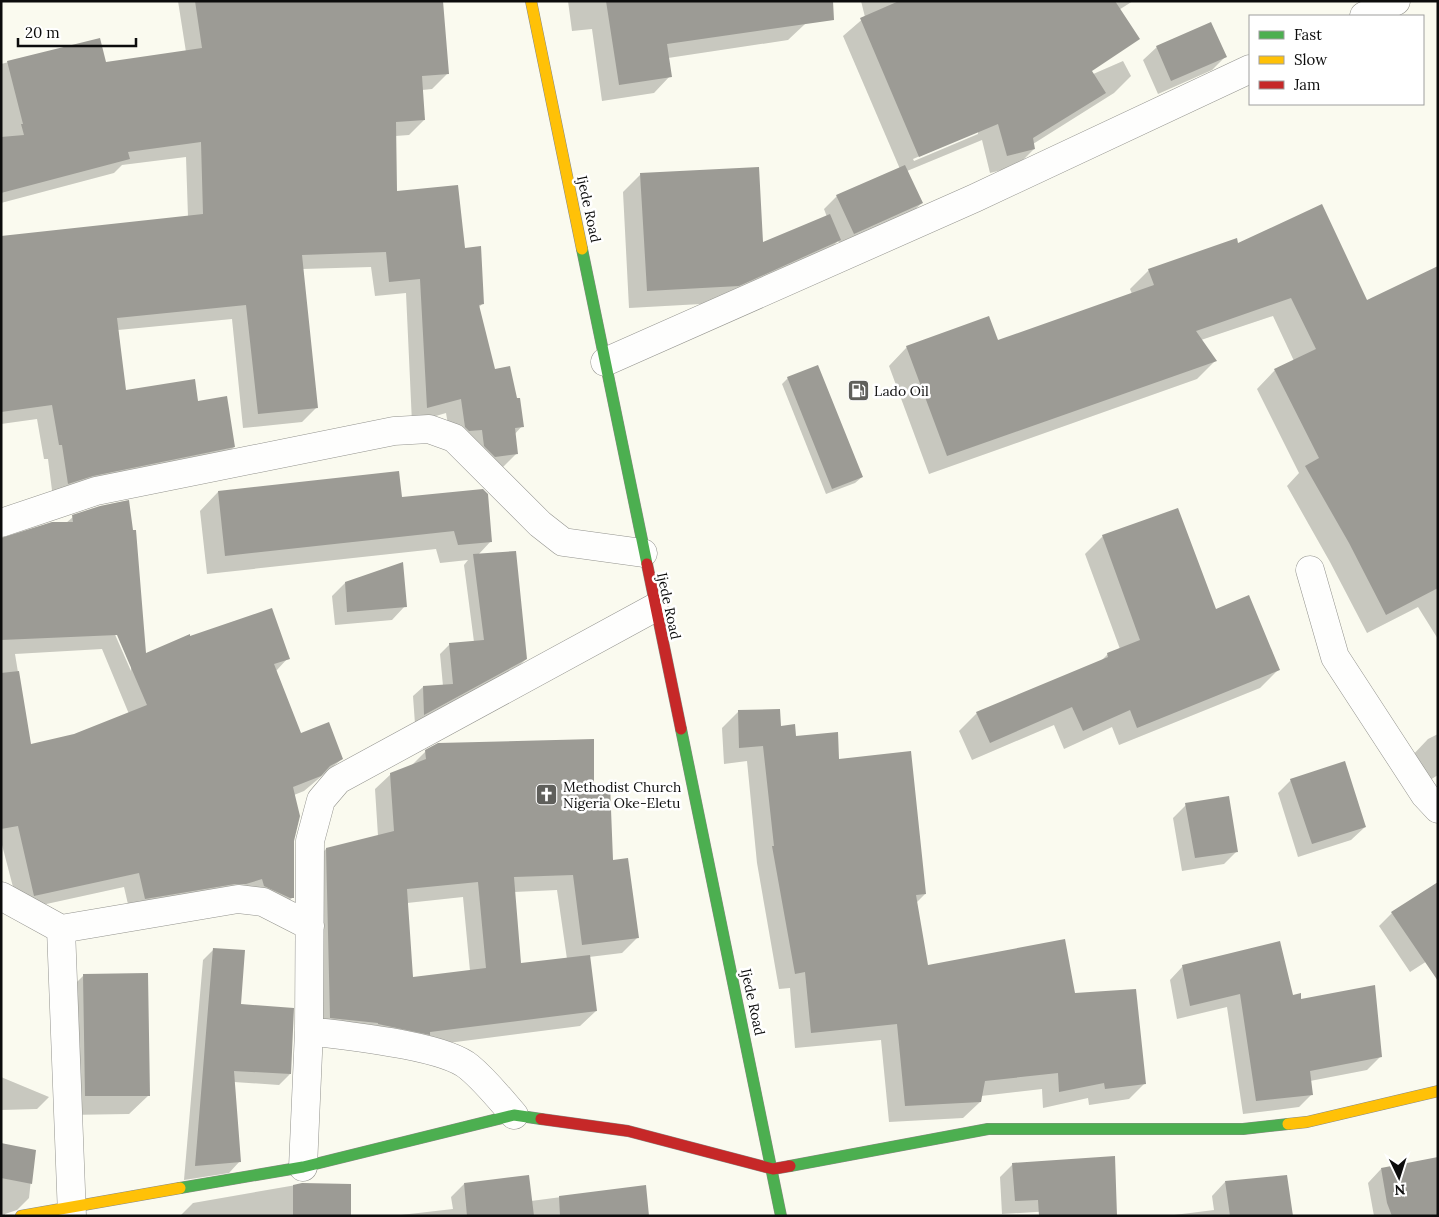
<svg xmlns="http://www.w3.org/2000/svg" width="1439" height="1217" font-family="Lora,serif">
<rect width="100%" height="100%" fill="#fafaef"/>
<!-- shadow -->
<path fill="#0003" fill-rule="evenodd" d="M178 1H440L447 74 432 89 422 90 424 120 409 135 395 136 396 192 464 249 482 304 479 307 494 370 522 426 514 435 517 453 502 468 451 442 446 413 412 423 406 293 375 296 371 267 302 269 317 407 302 422 243 428 232 319 118 330 125 391 197 403 234 447 219 462 53 498 48 459H44L37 419 1 424V238L188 217 186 157 122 165 114 173 1 203V64L99 39 105 63 186 52Z
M568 1H802L805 24 788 40 668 58 670 76 654 93 602 101 592 29 572 31Z
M861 1H1133L983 96 997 116 1123 61 1131 76 1114 93 1033 144 1034 149 1017 166 990 173 982 140 907 171 922 203 908 216 841 246 838 241 821 258 719 303 629 308 623 192 641 174 762 243 827 217 824 209 837 196 900 169 843 36 865 17ZM978 131V134L914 161 913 159Z
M1157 47 1225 57 1212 70 1158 94 1143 60Z
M1238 245 1367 301 1438 268V639L1418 607 1367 633 1330 562 1287 486 1299 473 1257 389 1275 370 1294 361 1273 316 1201 340 1215 361 1197 379 929 474 889 366 907 347 997 342 1132 294 1130 289 1149 270Z
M788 378 862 477 855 483 826 494 782 384Z
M218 492 401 498 491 541 478 555 526 659 516 669 415 724 413 696 423 687 443 686 440 654 450 644 474 642 464 565 468 560 440 563 436 549 207 574 200 511Z
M73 517 144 655 288 658 276 671 300 734 342 759 304 791 294 795 293 897 278 912 250 901 130 913 124 887 19 910 1 841V539L66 523ZM115 629 131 664V671L113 630ZM102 649 129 714 75 735 30 745 15 654Z
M1103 536 1215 611 1278 670 1260 688 1119 745 1112 727 1064 749 1054 725 972 760 959 731 977 713 1100 662 1108 654 1120 649 1085 554Z
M345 583 405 606 392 620 335 625 332 596Z
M739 711 779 727 838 760 925 894 916 903 927 967 1074 995 1145 1083 1129 1099 1089 1105 1088 1098 1043 1108 1042 1089 981 1096 980 1102 963 1118 889 1122 881 1040 795 1048 790 988 779 989 757 863 747 761 724 764 722 728Z
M1438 734V775L1425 783 1410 758 1428 739Z
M426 751 593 786 611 861 637 938 622 953 589 957 596 1011 580 1026 417 1047 315 1033 311 864 326 849 378 836 375 789 391 774 411 766ZM557 890 567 959 520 965 514 892ZM463 897 470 971 412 978 407 903Z
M1291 780 1365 827 1351 840 1298 857 1278 793Z
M1186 805 1237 851 1224 864 1182 871 1173 818Z
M1392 913 1438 954 1410 972 1379 926Z
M214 949 239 1005 290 1074 279 1085 234 1082 240 1161 229 1173 184 1180 203 960Z
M1183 966 1292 996 1380 1057 1367 1070 1310 1081 1312 1094 1299 1107 1243 1114 1227 1007 1177 1019 1170 980Z
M83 976 149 1095 129 1114 66 1115 64 995Z
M1 1077 49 1097 37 1109 1 1110Z
M1 1144 34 1151 29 1198 17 1210 5 1214V1216H1Z
M1013 1164 1102 1208 1002 1214 1000 1177Z
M1381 1169 1438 1216H1374L1368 1183Z
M1225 1182 1292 1216H1166L1214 1210 1212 1196Z
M302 1184 349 1216H180L193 1203Z
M464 1184 531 1201 645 1186 648 1216H392L453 1209 451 1197Z"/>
<!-- building -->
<path fill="#9c9b95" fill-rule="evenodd" d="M195 1H443L449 74 422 76 425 120 396 122 397 191 458 185 465 248 481 246 484 304 479 305 495 369 510 366 517 398H520L524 427 515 428 518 454 495 457 484 446 482 430 469 431 465 427 461 399 427 408 420 279 389 282 386 252 302 255 318 408 258 414 246 305 117 318 126 390 195 379 198 401 227 396 235 447 93 476 68 484 62 445H59L52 405 1 412V236L203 214 201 142 128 152 130 159 1 193V137L24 135 21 124H23L7 61 100 38 106 62 202 48Z
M606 1H833L834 20 667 44 672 77 619 85Z
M899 1H1115L1140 39 1092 71 1106 93 1033 138 1035 149 1007 156 998 124 919 157 860 18Z
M1211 22 1227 57 1171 81 1156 46Z
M905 165 923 203 854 234 836 195Z
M759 167 763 242 830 214 841 240 739 286 647 291 640 173Z
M1322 204 1367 300 1438 266V588L1386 615 1349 543 1305 466 1319 458 1274 369 1316 349 1291 298 1196 331 1217 361 947 456 906 346 989 316 998 340 1154 285 1148 269 1237 238 1238 243Z
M818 365 863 477 832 489 787 377Z
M399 471 402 497 483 489 488 494 492 542 458 545 454 531 225 556 218 491Z
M129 500 133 530H136L146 653 190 634V636L272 608 290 659 274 664 301 733 329 722 343 759 330 766 321 776 293 787 300 816 294 841V898H290L264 886 262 879 246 884H235L145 899 139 873 34 896 18 826 1 829V673L19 671 31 744 74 734 147 705 117 635 1 640V538L52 522H73L72 515 100 506Z
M1178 508 1216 609 1249 595 1280 670 1137 728 1130 710 1083 731 1072 707 990 743 976 712 1108 657 1107 653 1140 640 1102 535Z
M516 551 527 659 424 715 423 686 453 684 449 643 484 640 473 554Z
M403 562 407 607 347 612 345 582Z
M780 709 781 726 795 724 796 736 838 732 839 759 911 751 926 894 916 895 928 965 1065 939 1075 993 1136 989 1146 1084 1105 1089 1104 1083 1059 1092 1058 1073 985 1081 981 1102 905 1106 897 1024 811 1033 805 972 795 974 772 846H774L763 746 739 748 738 710Z
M594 739V784H610L613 860 628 858 639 938 582 945 573 875 514 877 521 963 590 955 597 1011 430 1032V1035L378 1024V1023L330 1018 326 848 394 831 390 773 426 759 425 750 438 743ZM478 882 486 968 413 977 407 889Z
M1345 761 1366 827 1312 844 1290 779Z
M1229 796 1238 852 1195 858 1185 803Z
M1438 882V981L1391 912Z
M1280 941 1293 995 1301 993V999L1375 985 1382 1057 1310 1071 1313 1095 1256 1101 1240 994 1190 1006 1182 965Z
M213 948 245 950 241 1004 294 1008 291 1074 234 1071 241 1162 195 1166Z
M148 973 150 1096H85L83 974Z
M1 1143 36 1150 32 1184 1 1178Z
M1115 1156 1117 1216H1039L1038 1200 1015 1201 1012 1163Z
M1438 1157V1216H1392L1387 1203 1381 1168Z
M529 1175 534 1216H467L464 1183Z
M1287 1175 1293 1216H1230L1225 1181Z
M302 1183 351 1184V1216H293V1185Z
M646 1185 649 1216H560L559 1196Z"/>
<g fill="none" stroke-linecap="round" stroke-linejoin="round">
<defs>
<path id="street" d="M1364 16 1396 1
M605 362 975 198 1250 69
M1 523 96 491 394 431 429 429 454 438 540 524 563 542 643 553
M1310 570 1335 657 1425 795 1438 809
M1 896 61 929 238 899 263 902 310 926
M61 929 72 1216
M309 1031C346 1036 443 1045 469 1067 486 1081 500 1099 514 1115
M303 1167 309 1031 310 841 321 800 338 780 654 608"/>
<path id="fast" d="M582 249 647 564
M681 729 781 1216
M790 1166 988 1129H1243L1288 1124
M180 1188 303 1167 514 1115 541 1119"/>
<path id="slow" d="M531 1 582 249
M1288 1124 1307 1122 1438 1091
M21 1216 180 1188"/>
<path id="jam" d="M647 564 681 729
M541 1119 628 1131 773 1169 790 1166"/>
</defs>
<!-- street casing -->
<use href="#street" stroke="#93938e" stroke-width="29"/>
<!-- fast casing -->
<use href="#fast" stroke="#8a8a85" stroke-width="12"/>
<!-- slow casing -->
<use href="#slow" stroke="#8a8a85" stroke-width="12"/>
<!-- jam casing -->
<use href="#jam" stroke="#8a8a85" stroke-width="12"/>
<!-- street -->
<use href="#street" stroke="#fefefd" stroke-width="28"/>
<!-- fast -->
<use href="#fast" stroke="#4caf50" stroke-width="11"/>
<!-- slow -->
<use href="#slow" stroke="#ffc107" stroke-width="11"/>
<!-- jam -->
<use href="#jam" stroke="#c62828" stroke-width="11"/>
</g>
<!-- icons -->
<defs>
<symbol id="fuel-square" viewBox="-11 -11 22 22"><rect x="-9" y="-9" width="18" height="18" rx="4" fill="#5f5f5b" stroke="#fff"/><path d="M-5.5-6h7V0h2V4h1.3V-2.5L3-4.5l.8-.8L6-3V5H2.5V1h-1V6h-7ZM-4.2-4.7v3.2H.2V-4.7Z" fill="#fff"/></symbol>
<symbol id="church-square" viewBox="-11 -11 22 22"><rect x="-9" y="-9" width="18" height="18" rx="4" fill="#5f5f5b" stroke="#fff"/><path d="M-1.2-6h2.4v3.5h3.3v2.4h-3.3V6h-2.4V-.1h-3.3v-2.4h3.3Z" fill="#fff"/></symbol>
</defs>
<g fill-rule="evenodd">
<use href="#fuel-square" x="846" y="378" width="25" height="25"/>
<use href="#church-square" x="534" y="782" width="25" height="25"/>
</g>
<g text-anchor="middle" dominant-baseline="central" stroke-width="5" stroke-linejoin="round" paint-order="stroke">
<!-- street labels -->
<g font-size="14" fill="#0c0c0c" stroke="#fff">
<text transform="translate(589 209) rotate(78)">Ijede Road</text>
<text transform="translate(669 606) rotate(78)">Ijede Road</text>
<text transform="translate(753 1002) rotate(78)">Ijede Road</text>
</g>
<!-- poi labels -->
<g font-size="14" fill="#0c0c0c" stroke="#fff" text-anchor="start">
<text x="874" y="391">Lado Oil</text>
<text x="563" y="787">Methodist Church<tspan x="563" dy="16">Nigeria Oke-Eletu</tspan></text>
</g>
</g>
<!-- border -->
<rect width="1439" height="1217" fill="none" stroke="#0c0c0c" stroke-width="5"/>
<!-- legend -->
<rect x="1249" y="15" width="175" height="90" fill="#ffffff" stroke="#9e9e9e"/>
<rect x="1259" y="31" width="25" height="8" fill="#4caf50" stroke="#9e9e9e"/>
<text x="1294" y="40" font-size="15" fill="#0c0c0c">Fast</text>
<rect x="1259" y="56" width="25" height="8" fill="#ffc107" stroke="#9e9e9e"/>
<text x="1294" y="65" font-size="15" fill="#0c0c0c">Slow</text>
<rect x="1259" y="81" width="25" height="8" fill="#c62828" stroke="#9e9e9e"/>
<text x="1294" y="90" font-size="15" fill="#0c0c0c">Jam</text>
<!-- north arrow -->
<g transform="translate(1399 1177) rotate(176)" stroke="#ffffff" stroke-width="4" paint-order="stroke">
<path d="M0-4L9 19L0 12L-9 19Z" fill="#0c0c0c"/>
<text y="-8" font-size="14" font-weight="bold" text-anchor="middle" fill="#0c0c0c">N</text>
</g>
<!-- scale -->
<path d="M18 38v8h118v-8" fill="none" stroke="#0c0c0c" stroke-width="2.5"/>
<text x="25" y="38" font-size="15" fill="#0c0c0c" stroke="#ffffff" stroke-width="4" paint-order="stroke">20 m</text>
</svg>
